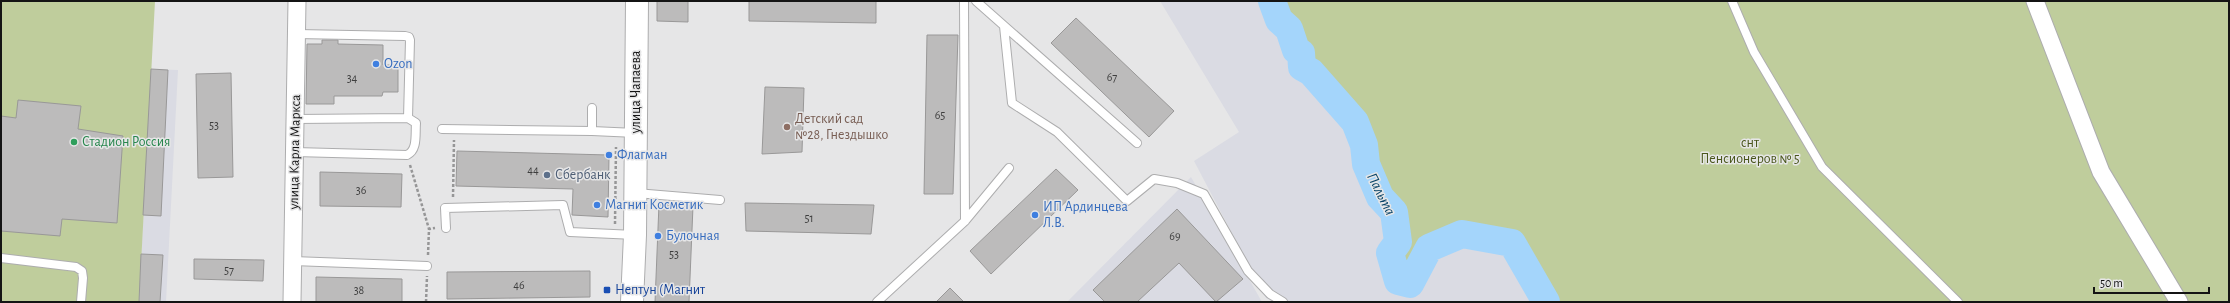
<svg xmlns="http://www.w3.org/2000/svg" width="2230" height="303" font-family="'Alegreya Sans',sans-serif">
<rect width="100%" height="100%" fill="#e6e6e7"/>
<!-- built -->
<path fill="#dadbe3" d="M1160 1H1272L1279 20 1289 29 1296 50 1301 53 1302 67 1311 72 1355 122 1364 145 1366 164 1380 197 1394 212 1398 242 1410 284 1429 248 1462 234 1512 243 1546 302H1273L1266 298 1194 161 1239 132Z
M151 69 178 70 166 302H139Z
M1191 177 1262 302H1067Z"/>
<!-- green -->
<path fill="#bfcd9c" d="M1 1H155L139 302H1Z
M1272 1H2229V302H1546L1512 243 1462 234 1429 248 1410 284 1398 281 1390 253 1398 242 1394 213 1380 197 1366 164 1364 145 1355 122 1311 72 1302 67 1301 53 1296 50 1289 29 1279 20Z"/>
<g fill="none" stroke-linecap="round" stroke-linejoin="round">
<!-- river -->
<path stroke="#a4d5fb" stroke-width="28" d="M1272 1 1279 20 1289 29 1296 50 1301 53 1302 67 1311 72 1355 122 1364 145 1366 164 1380 197 1394 212 1398 242 1390 253 1398 281 1410 284 1429 248 1462 234 1512 243 1546 302"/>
</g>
<!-- building -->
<path fill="#bcbbbb" stroke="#999898" d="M657 1H688V22L657 21Z
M749 1H876V23L749 21Z
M1076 18 1174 111 1149 137 1051 43Z
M927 35H958L953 194H924Z
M322 40H338V44L383 45V65H398V92H383L382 96H334V104H306L307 44H322Z
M151 69 168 70 161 216 143 215Z
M231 73 233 177 198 178 196 74Z
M765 87 804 88 802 152 762 154Z
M18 100 81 106 78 129 123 136 117 223 62 219 60 236 1 231V116L16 118Z
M457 151 609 155 608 217 572 215 573 189 456 186Z
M1056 169 1078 190 991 274 970 251Z
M320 172 402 174 401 207 320 206Z
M745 203 874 205 871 234 746 231Z
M659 204 693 206 689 302H655Z
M1177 209 1243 279 1216 302 1179 263 1137 302H1105L1093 290Z
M141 254 163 255 160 302H139Z
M194 259 264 260 263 281 194 279Z
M590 271V297L447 299V272Z
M316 277 402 279V302H316Z
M950 288 964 302H936Z"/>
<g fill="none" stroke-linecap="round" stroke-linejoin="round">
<defs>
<path id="lane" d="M964 1 965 221
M976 1 1137 143
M1732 1 1754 52 1822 167 1958 302
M1004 26 1012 103 1057 132 1127 201 1154 179 1177 183 1204 194 1248 271 1270 294 1283 302
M592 108V131L636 133
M296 119 408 118 410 40 409 37 405 36 297 34
M442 129 592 131
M295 152 407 155C418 150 415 134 416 123L408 118
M636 193 720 200
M446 228 445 208 563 205 570 232 635 235
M1 258 76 267 82 271 83 278 81 302
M293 261 427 266
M877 302 965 221 1009 168"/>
<path id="street" d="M2035 1 2101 172 2179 302
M292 302 297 1"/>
<path id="secondary" d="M632 302 635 235 637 1"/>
</defs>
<!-- lane casing -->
<use href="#lane" stroke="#adadae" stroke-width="10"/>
<!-- street casing -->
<use href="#street" stroke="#adadae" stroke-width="19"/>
<!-- secondary casing -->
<use href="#secondary" stroke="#adadae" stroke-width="24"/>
<!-- path -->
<path stroke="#969697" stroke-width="2.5" stroke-dasharray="3 2" stroke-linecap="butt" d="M410 165 429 229
M453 197 454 140
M615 224 616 147
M428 255 429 229 435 228
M426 302 427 276"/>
<!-- lane -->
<use href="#lane" stroke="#fff" stroke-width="8"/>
<!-- street -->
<use href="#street" stroke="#fff" stroke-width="17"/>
<!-- secondary -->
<use href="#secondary" stroke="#fff" stroke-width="22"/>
</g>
<!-- markers -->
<g fill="#3f7fe0" stroke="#e6e6e7" stroke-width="1.5">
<circle cx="376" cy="64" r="4"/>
<circle cx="609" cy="155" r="4"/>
<circle cx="597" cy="205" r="4"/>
<circle cx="1035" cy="215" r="4"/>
<circle cx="658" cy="236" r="4"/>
</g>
<circle fill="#8d6e63" stroke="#e6e6e7" stroke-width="1.5" cx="787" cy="127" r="4"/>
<circle fill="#2e9e5b" stroke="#e6e6e7" stroke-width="1.5" cx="74" cy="142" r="4"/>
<circle fill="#5c6f8a" stroke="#e6e6e7" stroke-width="1.5" cx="547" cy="175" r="4"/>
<rect fill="#1a4fb4" stroke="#e6e6e7" stroke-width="1.5" x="603" y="286" width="8" height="8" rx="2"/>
<g text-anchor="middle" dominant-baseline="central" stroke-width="3" stroke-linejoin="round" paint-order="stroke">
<!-- number labels -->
<g font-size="12" fill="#3e3e3e">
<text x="1112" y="77">67</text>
<text x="352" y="78">34</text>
<text x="940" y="115">65</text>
<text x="214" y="125">53</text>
<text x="533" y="170">44</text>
<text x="361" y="190">36</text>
<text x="809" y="218">51</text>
<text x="1175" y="236">69</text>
<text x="674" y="254">53</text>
<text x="229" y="270">57</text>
<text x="519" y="285">46</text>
<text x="359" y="290">38</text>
</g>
<!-- shop labels -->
<g font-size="14" fill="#366cbe" stroke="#e6e6e7" text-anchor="start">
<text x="384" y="64">Ozon</text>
<text x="617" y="155">Флагман</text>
<text x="605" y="205">Магнит Косметик</text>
<text x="1043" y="207">ИП Ардинцева<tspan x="1043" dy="16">Л.В.</tspan></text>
<text x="666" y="236">Булочная</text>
</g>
<!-- street labels -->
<g font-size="14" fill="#141414" stroke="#e6e6e7">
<text transform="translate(636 92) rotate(-90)">улица Чапаева</text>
<text transform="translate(295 152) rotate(-89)">улица Карла Маркса</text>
</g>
<!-- education labels -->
<g font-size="14" fill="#785e54" stroke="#e6e6e7" text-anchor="start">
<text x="795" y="119">Детский сад<tspan x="795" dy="16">№28, Гнездышко</tspan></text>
</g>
<!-- leisure labels -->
<g font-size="14" fill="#27864d" stroke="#e6e6e7" text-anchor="start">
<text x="82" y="142">Стадион Россия</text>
</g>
<!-- park labels -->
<g font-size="14" fill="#49561b" stroke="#e6e6e7">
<text x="1750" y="143">снт<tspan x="1750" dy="16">Пенсионеров № 5</tspan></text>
</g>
<!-- service labels -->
<g font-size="14" fill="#4e5e75" stroke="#e6e6e7" text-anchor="start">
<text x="555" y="175">Сбербанк</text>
</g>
<!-- transit labels -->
<g font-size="14" fill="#164399" stroke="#e6e6e7" text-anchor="start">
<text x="615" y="290">Нептун (Магнит</text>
</g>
<!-- water labels -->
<g font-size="15" font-style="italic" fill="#084367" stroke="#e6e6e7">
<text transform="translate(1381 194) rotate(63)">Пальта</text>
</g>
</g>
<!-- border -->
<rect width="2230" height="303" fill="none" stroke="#141414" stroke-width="4"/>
<!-- scale -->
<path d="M2094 287v6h115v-6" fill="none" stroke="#141414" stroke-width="2"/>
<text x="2100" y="287" font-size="12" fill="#141414" stroke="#e6e6e7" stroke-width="3" paint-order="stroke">50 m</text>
</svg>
